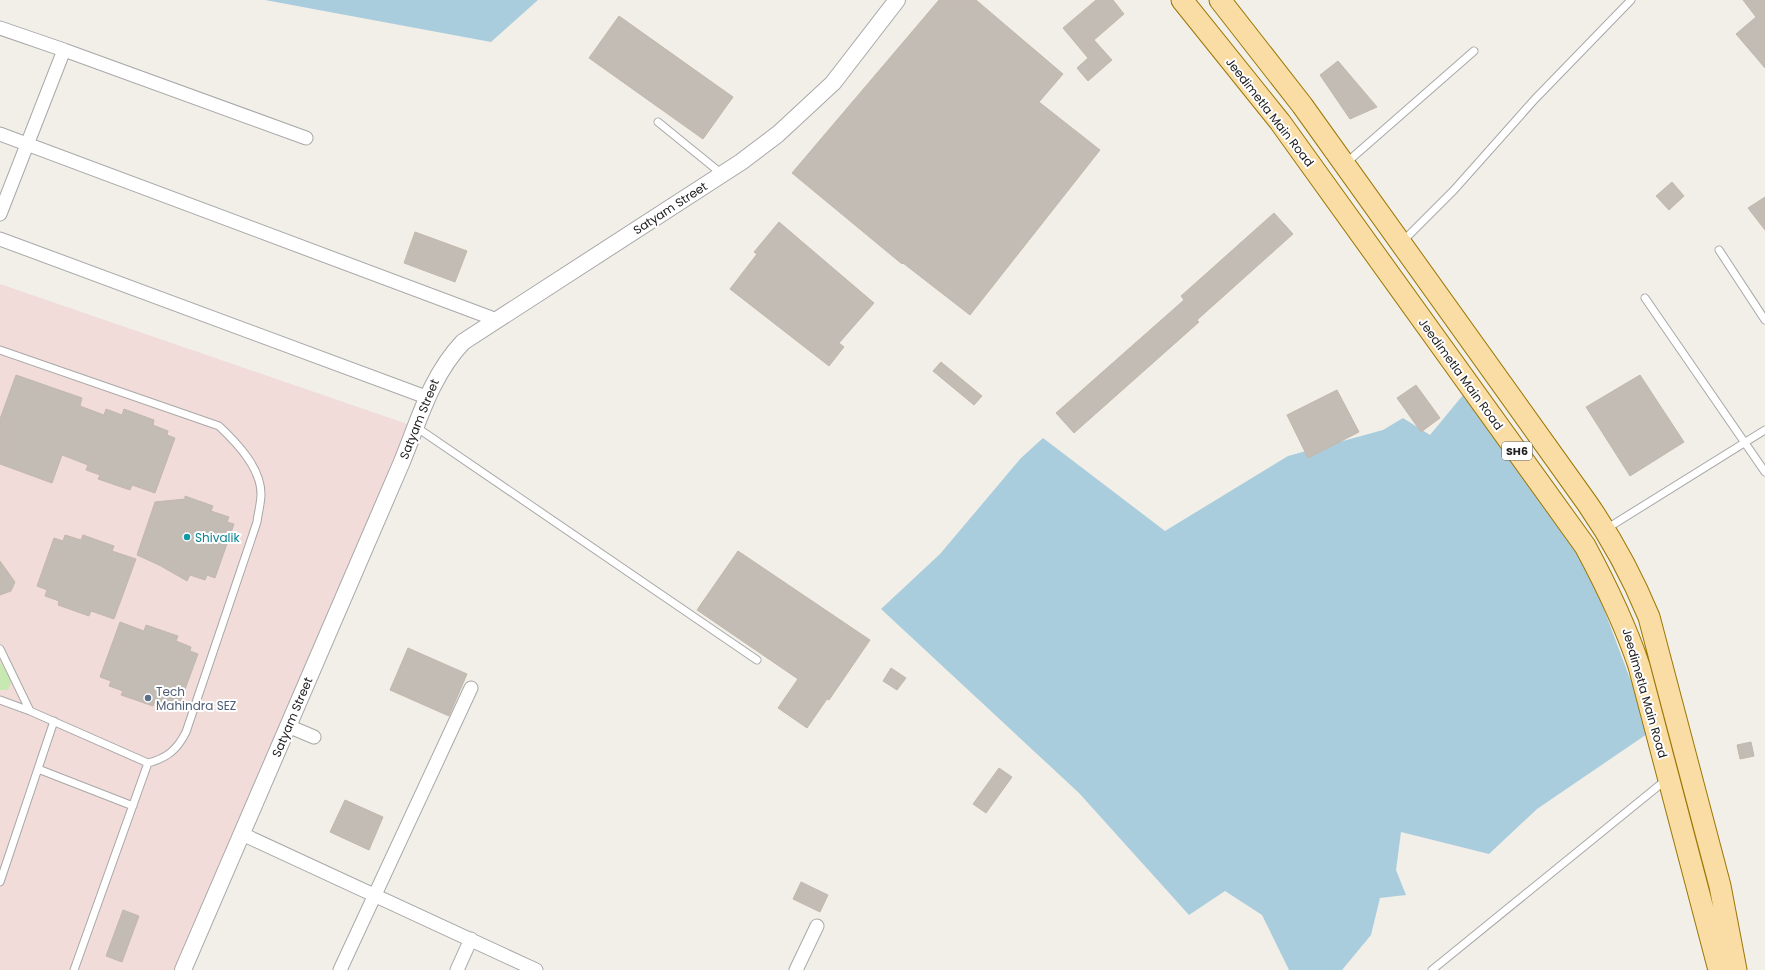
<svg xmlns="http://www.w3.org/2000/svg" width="1765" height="970" font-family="Poppins,sans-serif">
<rect width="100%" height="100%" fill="#f1efe8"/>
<!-- commercial -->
<path fill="#f1dcd9" d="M0 284 416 427 177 970H0Z"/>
<!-- grass -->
<path fill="#c7e9b1" d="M0 662 12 680 8 690H0Z"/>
<!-- water -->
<path fill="#aacddd" d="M265 0H538L491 42Z
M1463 395 1584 556 1650 732 1537 809 1489 854 1401 832 1396 870 1406 895 1380 898 1371 935 1342 970H1289L1262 915 1225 891 1189 915 1079 793 881 609 940 554 1021 458 1043 438 1165 531 1288 456 1383 430 1403 418 1430 435Z"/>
<!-- building -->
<path fill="#c2bcb5" stroke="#c3b8ab" d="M939 0H976L1063 74 1039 102 1100 150 970 315 903 263 902 264 792 173Z
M1096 0H1113L1124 14 1094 40 1112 60 1088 81 1077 68 1088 58 1063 28Z
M1743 0H1765V68L1736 34 1756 17Z
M619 16 733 97 703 139 589 58Z
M1338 61 1377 107 1350 119 1320 75Z
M1672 182 1684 196 1669 210 1656 196Z
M1765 197V230L1748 208Z
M1274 213 1293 234 1197 320 1199 322 1074 433 1056 413 1184 300 1181 296Z
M779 222 874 303 839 343 844 347 829 366 730 289 757 254 754 252Z
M415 232 467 251 455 282 404 263Z
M941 362 982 396 974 405 933 371Z
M16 375 82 398 80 406 104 415 106 409 122 415 124 409 154 420 153 425 168 431 167 435 175 438 155 493 132 485 130 490 98 479 100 475 86 470 88 465 62 455 52 483 0 464V419Z
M1640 375 1684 442 1630 476 1586 407Z
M1416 385 1440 418 1421 432 1397 398Z
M1337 390 1359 432 1308 458 1287 415Z
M185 496 213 506 211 511 229 517 227 522 234 524 215 578 207 575 205 580 190 575 187 581 159 565 137 555 155 502 185 499Z
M65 535 81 540 83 535 114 546 112 551 136 559 114 619 91 611 89 616 58 605 59 601 45 596 47 590 37 586 54 538 63 541Z
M738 551 870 640 829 700 827 699 807 728 778 708 798 679 697 610Z
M0 561 15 582 11 591 0 595Z
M120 622 144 631 146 625 178 636 176 641 191 647 190 651 198 654 180 703 172 701 170 706 155 701 153 706 121 695 123 691 109 686 111 681 100 677Z
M408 648 467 674 449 716 390 690Z
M891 668 906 678 897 690 883 681Z
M1751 742 1754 756 1740 759 1737 745Z
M999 768 1012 777 986 813 973 804Z
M345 800 383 817 369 850 330 832Z
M801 882 828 895 820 912 793 899Z
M123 910 139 916 122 962 106 956Z"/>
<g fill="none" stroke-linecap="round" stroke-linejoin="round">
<defs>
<path id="service" d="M658 122 722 174
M1346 163 1474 51
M1402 242 1454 190 1535 99 1631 0
M1719 250 1765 320
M1645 298 1765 472
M0 350 219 426C237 443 261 468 261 494 261 503 258 513 257 522L186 732C177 750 167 758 148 763L30 711 0 700
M416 427 757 660
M1606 529 1765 430
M0 649 30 711
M38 769 133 806
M0 882 54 721
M74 970 148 763
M1432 970 1667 779"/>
<path id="minor" d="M0 28 64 50
M0 134 497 320
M0 214 64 50 306 138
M0 239 426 397
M288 726 314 737
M242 834 536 970
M340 970 471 688
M457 970 471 939
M796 970 817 926"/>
<path id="tertiary" d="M183 970 401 464C419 421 430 377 463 342L741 162 778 134 833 83 897 0"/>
<path id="primary" d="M1182 0 1280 122 1585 546C1606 585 1625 624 1639 666L1719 970
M1220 0 1302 105 1587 503C1612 539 1632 576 1649 617L1720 886 1736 970"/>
</defs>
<!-- service casing -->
<use href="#service" stroke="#a8a8a8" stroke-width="9"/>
<!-- minor casing -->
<use href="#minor" stroke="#a8a8a8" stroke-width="15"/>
<!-- tertiary casing -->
<use href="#tertiary" stroke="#a8a8a8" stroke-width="18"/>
<!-- primary casing -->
<use href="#primary" stroke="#9b7704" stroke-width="23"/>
<!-- service -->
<use href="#service" stroke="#fff" stroke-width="7"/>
<!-- minor -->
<use href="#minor" stroke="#fff" stroke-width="13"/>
<!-- tertiary -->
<use href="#tertiary" stroke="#fff" stroke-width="16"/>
<!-- primary -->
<use href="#primary" stroke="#fadda5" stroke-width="21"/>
</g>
<!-- markers -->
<circle fill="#0f9aa8" stroke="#fff" stroke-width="1.5" cx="187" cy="537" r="4"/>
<circle fill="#5c6f8a" stroke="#fff" stroke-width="1.5" cx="148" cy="698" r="4"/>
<g text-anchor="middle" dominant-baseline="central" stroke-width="4" stroke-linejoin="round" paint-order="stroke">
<!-- shield labels -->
<rect fill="#fff" stroke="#646464" stroke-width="1" x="1502" y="442" width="30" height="18" rx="3"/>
<g font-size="11" font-weight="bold" fill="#212121">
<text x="1517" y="451">SH6</text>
</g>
<!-- street labels -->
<g font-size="12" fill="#212121" stroke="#fff">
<text transform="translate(1270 112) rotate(52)">Jeedimetla Main Road</text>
<text transform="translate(670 208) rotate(-33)">Satyam Street</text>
<text transform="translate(1461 374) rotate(54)">Jeedimetla Main Road</text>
<text transform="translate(419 419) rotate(-68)">Satyam Street</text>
<text transform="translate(1645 693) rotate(74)">Jeedimetla Main Road</text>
<text transform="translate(292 717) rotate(-67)">Satyam Street</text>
</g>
<!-- culture labels -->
<g font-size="12" fill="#0d838f" stroke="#fff" text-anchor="start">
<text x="195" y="537">Shivalik</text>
</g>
<!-- service labels -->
<g font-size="12" fill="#4e5e75" stroke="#fff" text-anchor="start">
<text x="156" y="691">Tech<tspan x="156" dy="14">Mahindra SEZ</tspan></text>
</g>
</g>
</svg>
